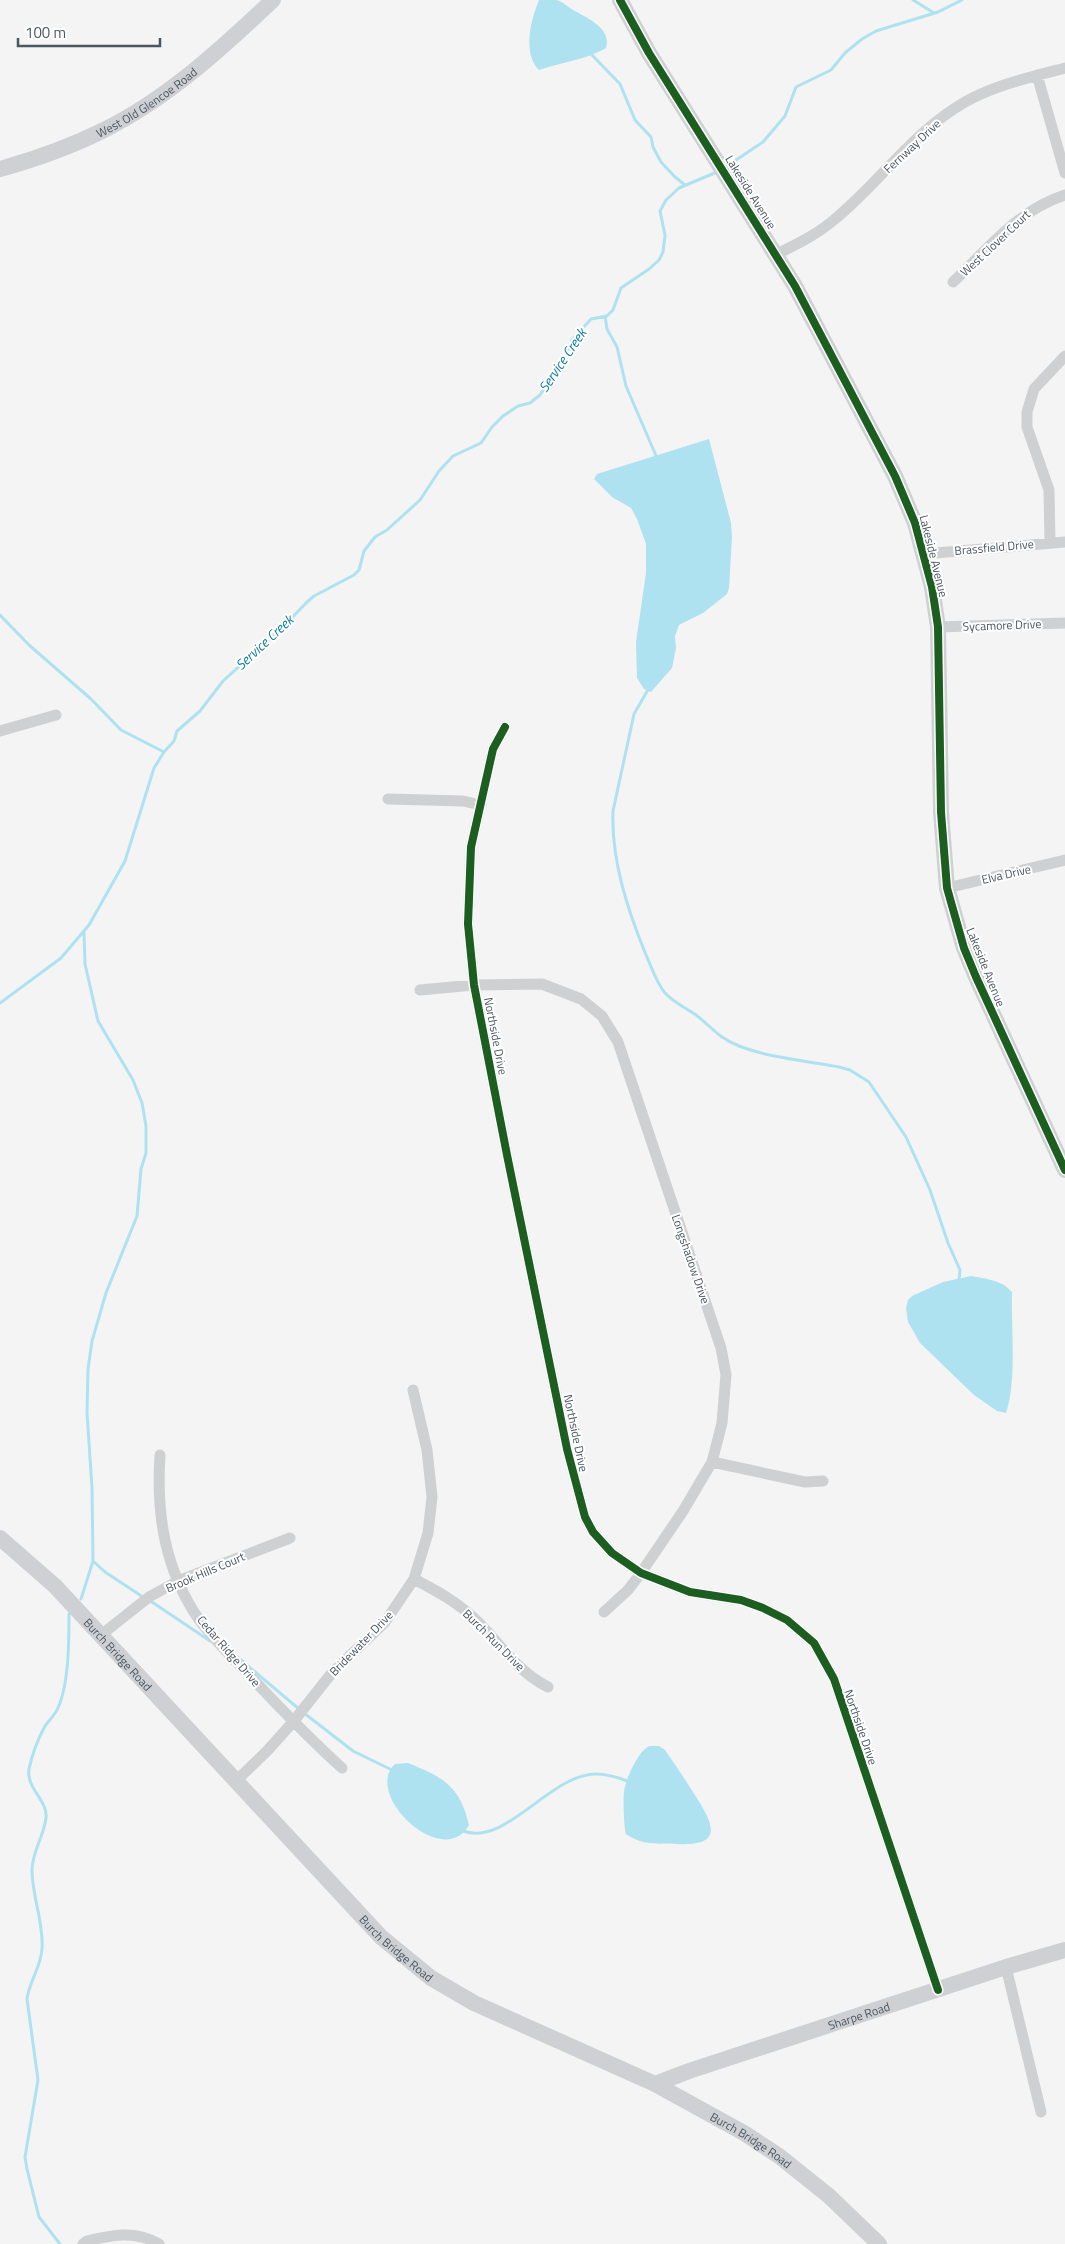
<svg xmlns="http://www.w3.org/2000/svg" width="1065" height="2244" font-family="'Titillium Web',sans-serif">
<rect width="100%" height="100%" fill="#f4f4f4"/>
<!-- water -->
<path fill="#aee2f0" d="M539 0C545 0 551 0 556 0 562 1 568 7 573 10 587 18 612 28 606 48 586 60 561 62 539 70 522 53 531 19 539 0Z
M709 439 731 523 732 537 729 588 727 594 703 613 679 625 675 636 676 648 672 668 651 692 644 689 637 678 636 642 646 573V544L637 519 631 508 612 497 594 479 597 474Z
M971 1276C986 1279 1002 1280 1012 1292 1011 1328 1017 1381 1006 1413L997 1411 974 1395 920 1343 908 1322 906 1308 908 1300 912 1296 943 1282Z
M650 1746H659L665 1750C675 1764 684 1778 693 1792 711 1820 728 1847 677 1844 658 1843 643 1846 626 1834 624 1829 623 1798 624 1792 625 1780 639 1749 650 1746Z
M408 1763C443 1777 460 1786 469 1825 444 1871 362 1795 395 1764Z"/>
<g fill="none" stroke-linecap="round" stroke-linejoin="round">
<!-- stream -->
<path stroke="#aee2f0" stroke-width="3" d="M913 0 934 13
M592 55 620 84 635 120 651 137 653 147 661 162 675 177 685 185
M727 166 763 142 785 116 796 87 831 70 845 53 862 39 876 31 938 12 962 0
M605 316 607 329 617 347 626 386 657 458
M0 615 29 645 91 699 121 730 164 752
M649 688 634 714 613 811C611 860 628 911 646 955 652 968 656 982 665 993 673 1002 686 1008 696 1015 713 1028 717 1037 739 1046 770 1058 807 1061 839 1067L850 1070 869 1082 906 1137 930 1190 948 1243 960 1270 959 1280
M0 1003 61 958 89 925 125 861 154 768 164 752 174 741 177 731 200 711 223 681 285 625 306 603 314 596 354 575 359 570 364 551 375 537 387 530 420 500 439 471 453 456 481 443 492 427 503 416 518 406 530 403 540 395 565 357 572 340 591 319 607 316 613 310 621 288 649 269 659 260 663 252 665 235 660 211 666 200 679 188 717 172
M93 1561 105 1572 143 1597
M81 1599 93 1561 92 1488 87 1412 88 1369 92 1341 106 1293 137 1216 141 1169 146 1153V1126L142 1103 133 1080 98 1021 85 964 84 933
M149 1600 210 1641
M241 1660 299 1709
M304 1713 353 1751 392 1770
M463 1831C506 1847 550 1774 596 1774 606 1774 620 1778 630 1782
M60 2244 39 2217 27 2169 25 2157 38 2080 27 1999C29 1982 41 1967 42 1949 44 1922 32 1897 32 1870 32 1852 44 1836 46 1818 48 1800 26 1789 29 1769 32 1755 38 1739 45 1726 49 1720 55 1715 58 1708 69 1683 69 1641 69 1614"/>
<!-- street -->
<path stroke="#ced0d2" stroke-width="11" d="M1037 75 1065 173
M777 254C797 244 818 234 835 219 880 182 914 131 965 102 995 85 1031 77 1065 68
M953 282C988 249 1018 210 1065 195
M1050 542 1049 490 1027 427V412L1034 389 1065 356
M924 554 1065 542
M938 627 1065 623
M505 727 493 749 471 847 468 924 474 985 507 1155 567 1449 585 1517 593 1532 612 1553 641 1573 690 1592 741 1600 763 1608 787 1620 814 1643 834 1679 938 1990
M0 731 56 715
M388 799 463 801 481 805
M947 888 1065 860
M420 990 474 985 542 984 581 999 602 1016 618 1042 721 1348 726 1375 722 1423 712 1462 683 1511 641 1573 628 1590 604 1612
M160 1455C156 1515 165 1571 200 1621 215 1641 234 1659 251 1677 280 1708 310 1739 342 1768
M712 1462 805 1482 823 1481
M414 1579C437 1591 459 1603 478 1622 501 1645 518 1672 548 1687
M101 1635 149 1597 178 1581 290 1538
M236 1781 268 1750 293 1722 331 1674 385 1622 414 1579 428 1533 432 1497 427 1450 413 1390
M1006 1967 1041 2112
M83 2244 87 2241C112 2235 135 2230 159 2244"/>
<!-- secondary -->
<g stroke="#ced0d4" stroke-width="16">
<path d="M620 0 649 53 795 286 895 476 915 523 932 587 938 627 941 812 947 888 964 948 976 977 1065 1170"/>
<path id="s1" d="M0 169C36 159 70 147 104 130 168 98 221 49 273 0"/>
<path id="s2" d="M0 1538 55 1586 381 1937 431 1978 474 2003 655 2084 744 2133 779 2156 829 2196 879 2244"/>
<path id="s3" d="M655 2084 689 2071 1006 1967 1065 1950"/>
</g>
<defs>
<path id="cycleway" d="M620 0 649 53 795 286 895 476 915 523 932 587 938 627 941 812 947 888 964 948 976 977 1065 1170
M505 727 493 749 471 847 468 924 474 985 507 1155 567 1449 585 1517 593 1532 612 1553 641 1573 690 1592 741 1600 763 1608 787 1620 814 1643 834 1679 938 1990"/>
</defs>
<!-- cycleway casing -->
<use href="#cycleway" stroke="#fff" stroke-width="11"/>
<!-- cycleway -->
<use href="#cycleway" stroke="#1b5e20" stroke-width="8"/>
</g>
<g text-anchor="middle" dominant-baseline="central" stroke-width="4" stroke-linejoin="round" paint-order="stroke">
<!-- street labels -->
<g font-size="12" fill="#4a5661" stroke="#fff">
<text stroke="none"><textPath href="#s1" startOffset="162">West Old Glencoe Road</textPath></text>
<text transform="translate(912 146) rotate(-43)">Fernway Drive</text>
<text transform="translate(751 192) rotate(58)">Lakeside Avenue</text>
<text transform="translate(995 243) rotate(-43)">West Clover Court</text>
<text transform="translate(994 547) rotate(-5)">Brassfield Drive</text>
<text transform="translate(934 556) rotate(76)">Lakeside Avenue</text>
<text transform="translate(1002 625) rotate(-2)">Sycamore Drive</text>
<text transform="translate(1006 874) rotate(-13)">Elva Drive</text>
<text transform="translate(986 967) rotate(68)">Lakeside Avenue</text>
<text transform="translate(496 1036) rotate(79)">Northside Drive</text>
<text transform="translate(691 1259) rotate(71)">Longshadow Drive</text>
<text transform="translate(576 1433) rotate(78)">Northside Drive</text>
<text transform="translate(205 1572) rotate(-23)">Brook Hills Court</text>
<text transform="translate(494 1640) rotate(45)">Burch Run Drive</text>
<text transform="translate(361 1643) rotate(-46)">Bridewater Drive</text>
<text transform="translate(229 1651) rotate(49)">Cedar Ridge Drive</text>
<text stroke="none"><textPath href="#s2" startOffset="166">Burch Bridge Road</textPath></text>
<text transform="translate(861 1727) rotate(71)">Northside Drive</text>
<text stroke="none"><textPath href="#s2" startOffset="571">Burch Bridge Road</textPath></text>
<text stroke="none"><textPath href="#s3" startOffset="215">Sharpe Road</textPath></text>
<text stroke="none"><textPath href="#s2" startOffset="976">Burch Bridge Road</textPath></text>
</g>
<!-- water labels -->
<g font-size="14" font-style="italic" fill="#0c7c9b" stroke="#fff">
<text transform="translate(562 360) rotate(-56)">Service Creek</text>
<text transform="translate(264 642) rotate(-43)">Service Creek</text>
</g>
</g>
<!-- scale -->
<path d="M18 38v8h142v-8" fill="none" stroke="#4a5661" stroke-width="2.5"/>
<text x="25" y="38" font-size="15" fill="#4a5661" stroke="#ffffff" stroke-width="4" paint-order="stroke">100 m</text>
</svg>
